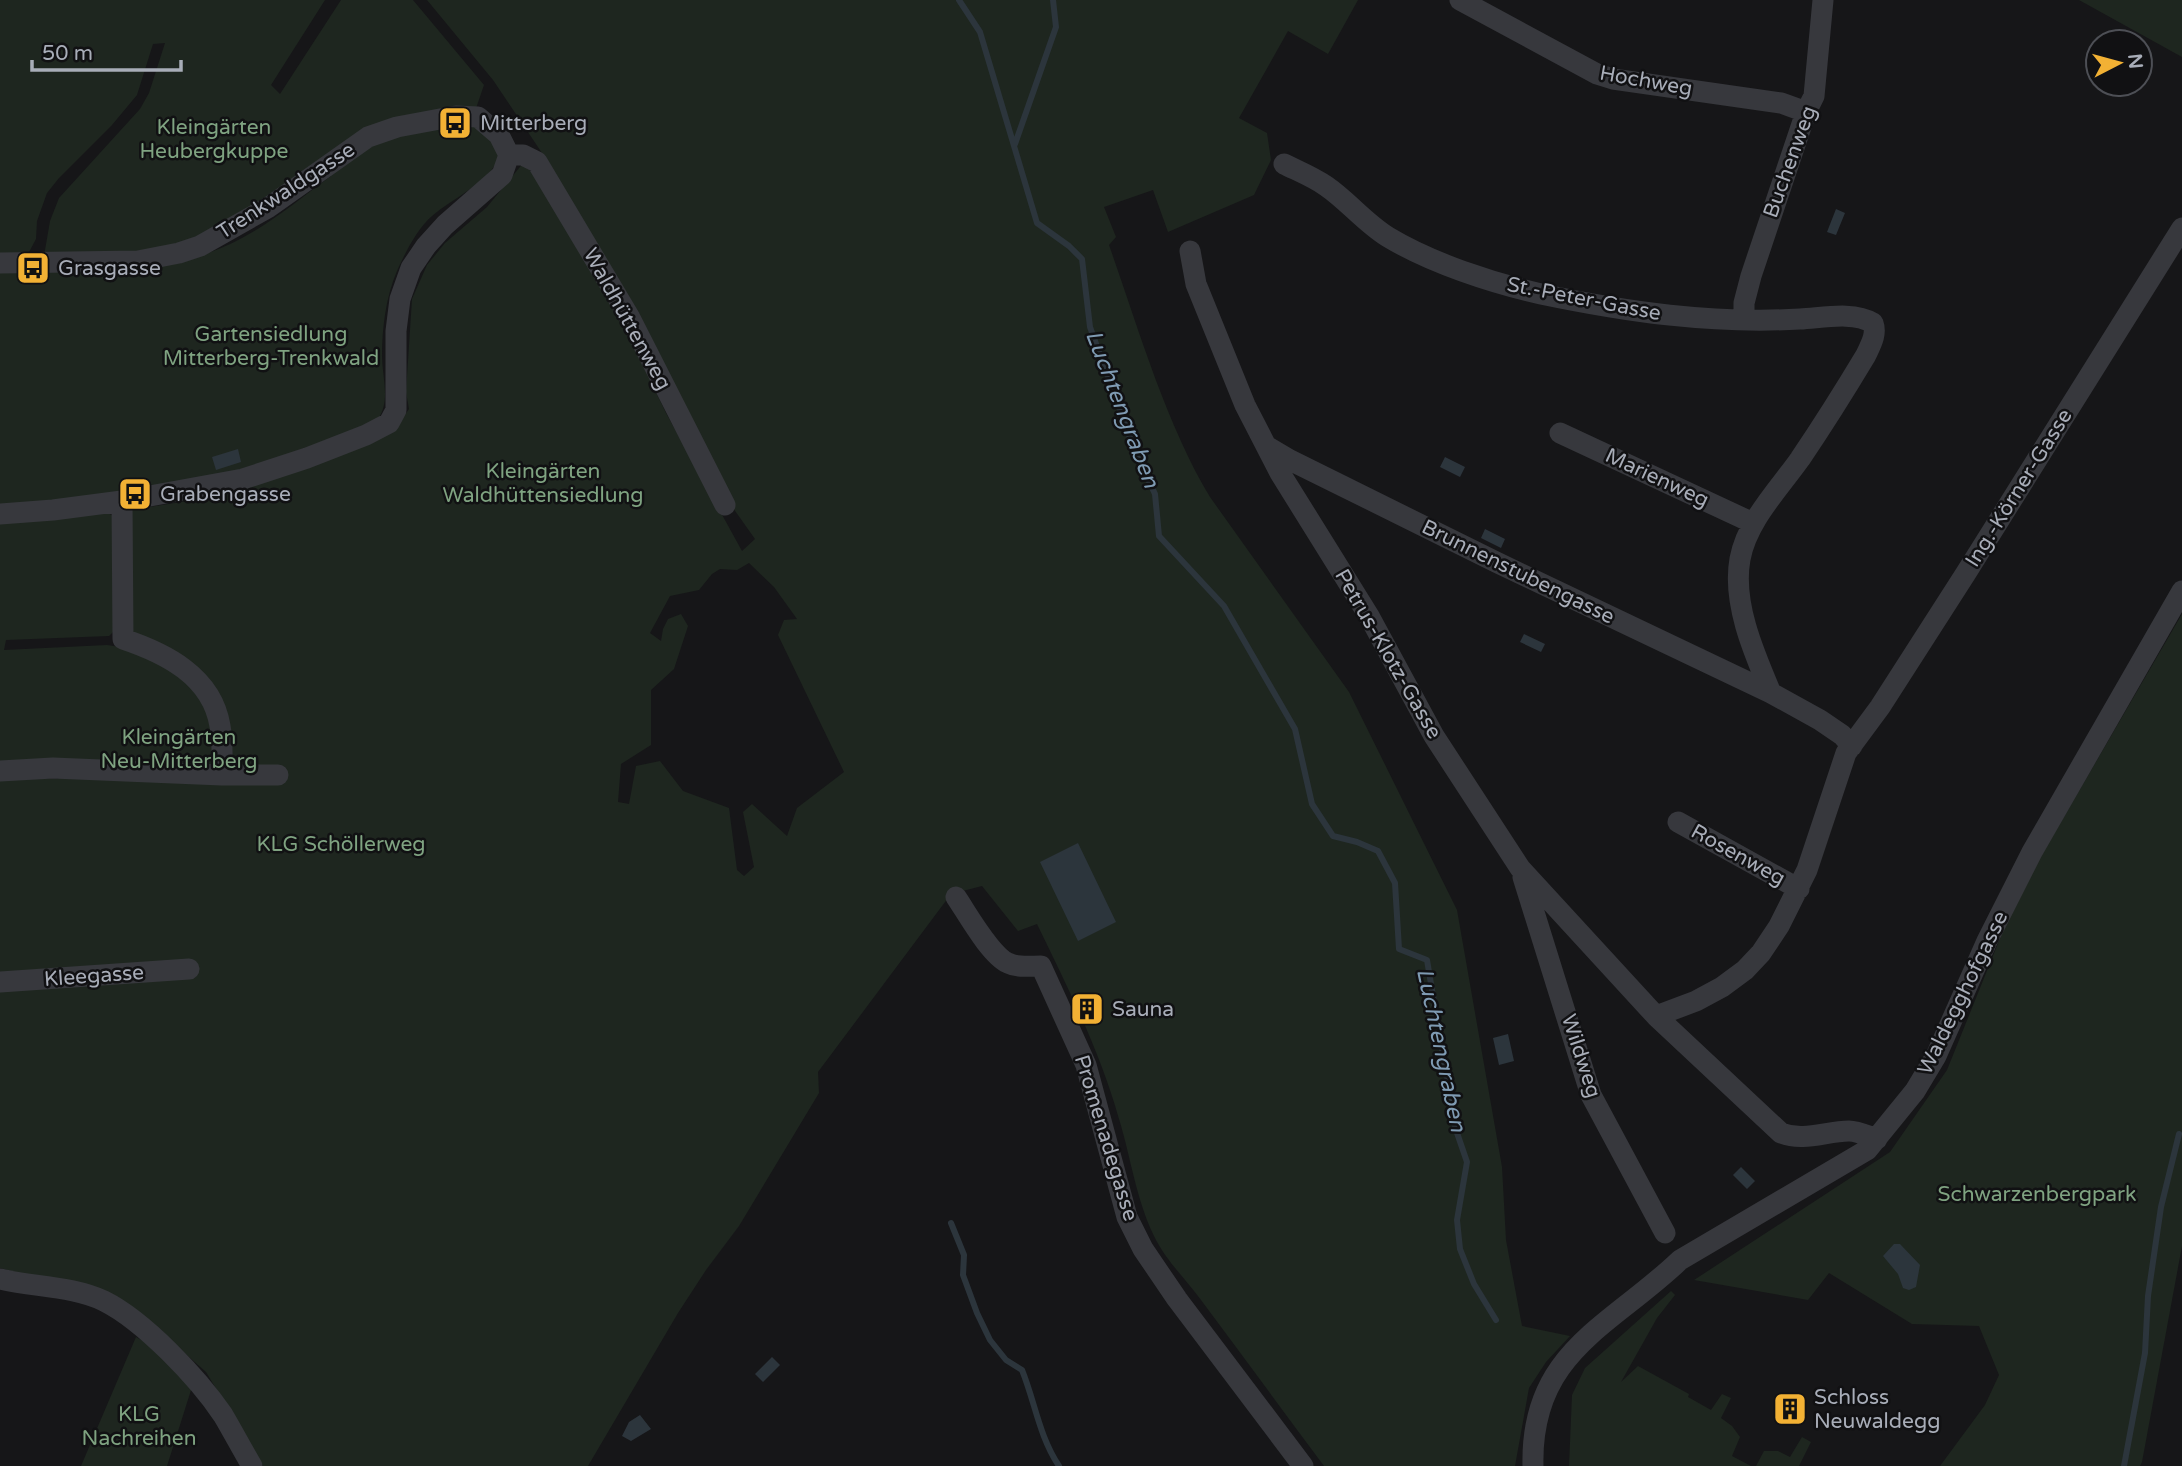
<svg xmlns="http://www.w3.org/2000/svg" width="2182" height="1466" font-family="'Varela Round',sans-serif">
<rect width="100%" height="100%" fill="#161618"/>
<!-- green -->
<path fill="#1e261f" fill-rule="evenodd" d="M0 0H325L271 85 280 94 341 0H413L484 85 471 123 496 139 500 156C489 183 453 198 432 216 417 229 405 253 397 271 386 296 382 328 382 356 382 377 391 401 378 419 315 450 250 471 181 485 140 494 96 497 54 501L52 516 108 513 115 517 117 628 109 636 6 640 4 650 107 645 134 649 128 604 126 517 131 510 212 497 306 467 385 434 398 425 409 409 406 392 412 299 427 265 445 243 487 207 524 162 564 217 599 274 666 413 742 551 755 539 733 508 639 313 544 156 493 80 427 0H1358L1328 54 1288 31 1239 118 1267 133 1271 160 1254 195 1168 232 1153 190 1104 207 1116 237 1109 245C1138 327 1166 424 1210 497L1349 692 1457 910 1502 1167 1506 1240 1522 1326 1570 1336 1546 1362 1529 1388 1515 1466H1324C1283 1411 1242 1355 1201 1300 1185 1278 1166 1261 1154 1236 1136 1199 1131 1158 1119 1119 1100 1051 1068 988 1037 924L1018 931 982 886 951 894 818 1072 819 1093 739 1226 706 1270 678 1313 588 1466H263L206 1372 155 1327 103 1295 0 1268V780L21 777 58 779 68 762 0 764ZM165 43 149 93 140 109 59 198 50 221 44 256 131 255 168 250 188 244 210 234 239 213 287 187 321 162 331 176C302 197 274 221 242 238 178 273 103 270 32 270L28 254 36 239 37 221 47 193 59 178 112 125 137 95 153 44ZM749 563 774 587 797 619 784 620 778 635 844 772 797 808 787 836 752 804 743 812 754 867 744 876 737 870 729 808 683 791 660 761 636 766 629 804 618 802 621 764 651 745V690L674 669 688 626 681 614 668 619 663 629 661 641 650 633 670 596 699 590 712 574 720 569 737 570Z
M2079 0H2182V57Z
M2182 614V1246L2142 1462 2140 1466H1940L1985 1405 1999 1375 1979 1326 1912 1324 1829 1273 1808 1300 1694 1280 1890 1152 1947 1070 2003 931 2040 858Z
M1671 1291 1675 1295 1657 1318 1621 1382 1638 1366 1689 1394 1688 1397 1711 1410 1722 1394 1731 1398 1721 1418 1732 1426 1740 1437 1732 1456 1751 1466H1569L1572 1395 1585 1368Z
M136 1337 165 1353 192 1387 167 1466H81Z
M1802 1437 1811 1442 1799 1466H1756L1764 1451H1778L1790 1457Z"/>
<!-- water -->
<path fill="#2c353c" d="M1836 209 1845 213 1836 235 1827 232Z
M238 449 241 462 216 470 212 457Z
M1445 457 1465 467 1460 477 1440 467Z
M1485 529 1505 539 1501 548 1481 538Z
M1524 634 1545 644 1541 652 1520 642Z
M1078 843 1116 922 1078 941 1040 862Z
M1508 1034 1514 1061 1499 1065 1493 1038Z
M1741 1167 1755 1181 1747 1189 1733 1175Z
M1900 1244 1920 1265 1916 1287 1909 1290 1903 1288 1898 1274 1883 1256 1894 1244Z
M772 1357 780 1365 763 1382 755 1374Z
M640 1415 651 1429 631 1441 622 1436 629 1422Z"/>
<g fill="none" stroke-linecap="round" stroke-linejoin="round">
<!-- stream -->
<path stroke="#2c353c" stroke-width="6" d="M959 0 980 32 1037 223 1069 246 1082 259 1090 327 1134 449 1155 494 1159 536 1224 606 1295 729 1312 804 1333 836 1357 842 1378 851 1395 883 1399 949 1427 960 1455 1127 1467 1162 1457 1220 1460 1249 1474 1284 1496 1320
M1015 144 1056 27 1053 0
M951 1223 964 1255 963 1275 977 1313 990 1340 1006 1360 1022 1370C1035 1402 1039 1436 1059 1466
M2124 1466 2145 1353 2148 1296 2161 1207 2179 1134"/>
<!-- minor -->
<path stroke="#37383d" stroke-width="21" d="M1460 0 1597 74 1613 79 1781 103 1806 112
M509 155H523L537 162 630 318 725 505
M1284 164C1298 171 1313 177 1326 186 1348 201 1365 223 1388 237 1431 263 1492 283 1541 294 1627 312 1712 324 1800 319 1822 318 1853 311 1873 323 1877 334 1871 344 1866 355 1845 390 1823 425 1800 459 1778 490 1747 521 1740 559 1732 603 1754 653 1771 693
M1190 251 1196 284 1245 405 1280 473 1369 616 1434 736 1520 868 1656 1016
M0 263 138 261 179 253 200 246 269 207 368 137 397 127 456 116 478 117 499 135 509 155
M1744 320V303L1751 276 1806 112 1814 96 1823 0
M1560 433 1753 523
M1268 447 1290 460 1496 562 1771 693 1820 720 1842 735 1852 746
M122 501 123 639C165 653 212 676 220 726 223 742 222 759 222 775
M0 514 53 510 122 501 243 479 307 458 366 435 389 423 396 410V331L400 299 411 268 426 246 445 225 502 175 509 155
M0 771 53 768 222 775H278
M1678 822 1799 889
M1523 877 1591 1095 1665 1233
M956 897C967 913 990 955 1008 963 1018 968 1031 966 1041 966L1086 1065 1127 1217 1143 1249 1177 1299 1303 1466
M0 982 189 969
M1877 1139C1868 1136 1858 1131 1849 1131 1826 1131 1804 1142 1781 1133L1656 1016 1696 1001 1722 987 1745 970 1761 953 1779 926 1807 870 1846 753 1880 707 1966 573 2182 228
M0 1279C33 1287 73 1286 104 1301 144 1321 198 1378 223 1415 233 1432 242 1449 252 1466
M1533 1466C1530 1352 1610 1327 1680 1260L1867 1150 1915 1091 1936 1056 1987 941 2032 852 2182 591"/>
</g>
<!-- icons -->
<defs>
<symbol id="bus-square" viewBox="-11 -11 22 22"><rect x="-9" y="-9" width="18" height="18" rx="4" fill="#f2b134" stroke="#111113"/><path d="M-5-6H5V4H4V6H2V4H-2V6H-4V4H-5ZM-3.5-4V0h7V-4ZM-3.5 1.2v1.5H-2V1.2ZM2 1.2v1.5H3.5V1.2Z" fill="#111"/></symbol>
<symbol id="building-square" viewBox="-11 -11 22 22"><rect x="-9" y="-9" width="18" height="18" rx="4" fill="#f2b134" stroke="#111113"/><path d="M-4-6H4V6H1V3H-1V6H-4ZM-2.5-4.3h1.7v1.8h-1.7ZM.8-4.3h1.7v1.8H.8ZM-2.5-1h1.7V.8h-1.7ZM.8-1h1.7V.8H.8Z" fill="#111"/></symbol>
</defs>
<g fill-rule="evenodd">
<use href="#bus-square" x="436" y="104" width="38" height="38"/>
<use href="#bus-square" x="14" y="249" width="38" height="38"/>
<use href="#bus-square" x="116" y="475" width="38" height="38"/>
<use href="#building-square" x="1068" y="990" width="38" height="38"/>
<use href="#building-square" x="1771" y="1390" width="38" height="38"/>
</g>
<g text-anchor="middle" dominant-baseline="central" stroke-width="5" stroke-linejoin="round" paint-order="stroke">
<!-- street labels -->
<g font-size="21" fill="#a8adb8" stroke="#111113">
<text transform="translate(1646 81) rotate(10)">Hochweg</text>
<text transform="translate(1790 162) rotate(-70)">Buchenweg</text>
<text transform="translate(286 191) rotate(-33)">Trenkwaldgasse</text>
<text transform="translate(1584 299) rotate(11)">St.-Peter-Gasse</text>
<text transform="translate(627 319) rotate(61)">Waldhüttenweg</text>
<text transform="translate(1657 478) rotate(25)">Marienweg</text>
<text transform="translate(2019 488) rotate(-58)">Ing.-Körner-Gasse</text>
<text transform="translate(1518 572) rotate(26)">Brunnenstubengasse</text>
<text transform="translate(1388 654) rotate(60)">Petrus-Klotz-Gasse</text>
<text transform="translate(1738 855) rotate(29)">Rosenweg</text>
<text transform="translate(94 976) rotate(-4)">Kleegasse</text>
<text transform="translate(1963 993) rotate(-64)">Waldegghofgasse</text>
<text transform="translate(1581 1056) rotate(72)">Wildweg</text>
<text transform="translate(1106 1138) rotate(73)">Promenadegasse</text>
</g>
<!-- poi labels -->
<g font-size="21" fill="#a8adb8" stroke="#111113" text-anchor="start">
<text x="480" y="123">Mitterberg</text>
<text x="58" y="268">Grasgasse</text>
<text x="160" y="494">Grabengasse</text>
<text x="1112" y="1009">Sauna</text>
<text x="1814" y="1397">Schloss<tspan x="1814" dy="24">Neuwaldegg</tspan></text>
</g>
<!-- park labels -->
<g font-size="21" fill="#7fa381" stroke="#111113">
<text x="214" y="127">Kleingärten<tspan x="214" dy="24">Heubergkuppe</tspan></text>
<text x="271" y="334">Gartensiedlung<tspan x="271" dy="24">Mitterberg-Trenkwald</tspan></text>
<text x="543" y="471">Kleingärten<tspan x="543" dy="24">Waldhüttensiedlung</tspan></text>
<text x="179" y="737">Kleingärten<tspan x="179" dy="24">Neu-Mitterberg</tspan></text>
<text x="341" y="844">KLG Schöllerweg</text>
<text x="2037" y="1194">Schwarzenbergpark</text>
<text x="139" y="1414">KLG<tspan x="139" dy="24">Nachreihen</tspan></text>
</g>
<!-- water labels -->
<g font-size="23" font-style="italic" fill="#7f9bb3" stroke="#111113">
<text transform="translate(1122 409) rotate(69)">Luchtengraben</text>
<text transform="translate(1441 1050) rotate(78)">Luchtengraben</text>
</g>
</g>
<!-- north arrow -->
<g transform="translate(2119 63) rotate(84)"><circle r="33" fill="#111113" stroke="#4d4f55" stroke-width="2"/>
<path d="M0-5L12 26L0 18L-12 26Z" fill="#f2b134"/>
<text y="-10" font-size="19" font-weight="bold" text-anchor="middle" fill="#a8adb8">N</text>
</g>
<!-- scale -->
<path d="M32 60v10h149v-10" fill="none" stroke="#a8adb8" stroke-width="3.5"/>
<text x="42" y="60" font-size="21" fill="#a8adb8" stroke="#111113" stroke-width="5" paint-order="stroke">50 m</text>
</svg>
